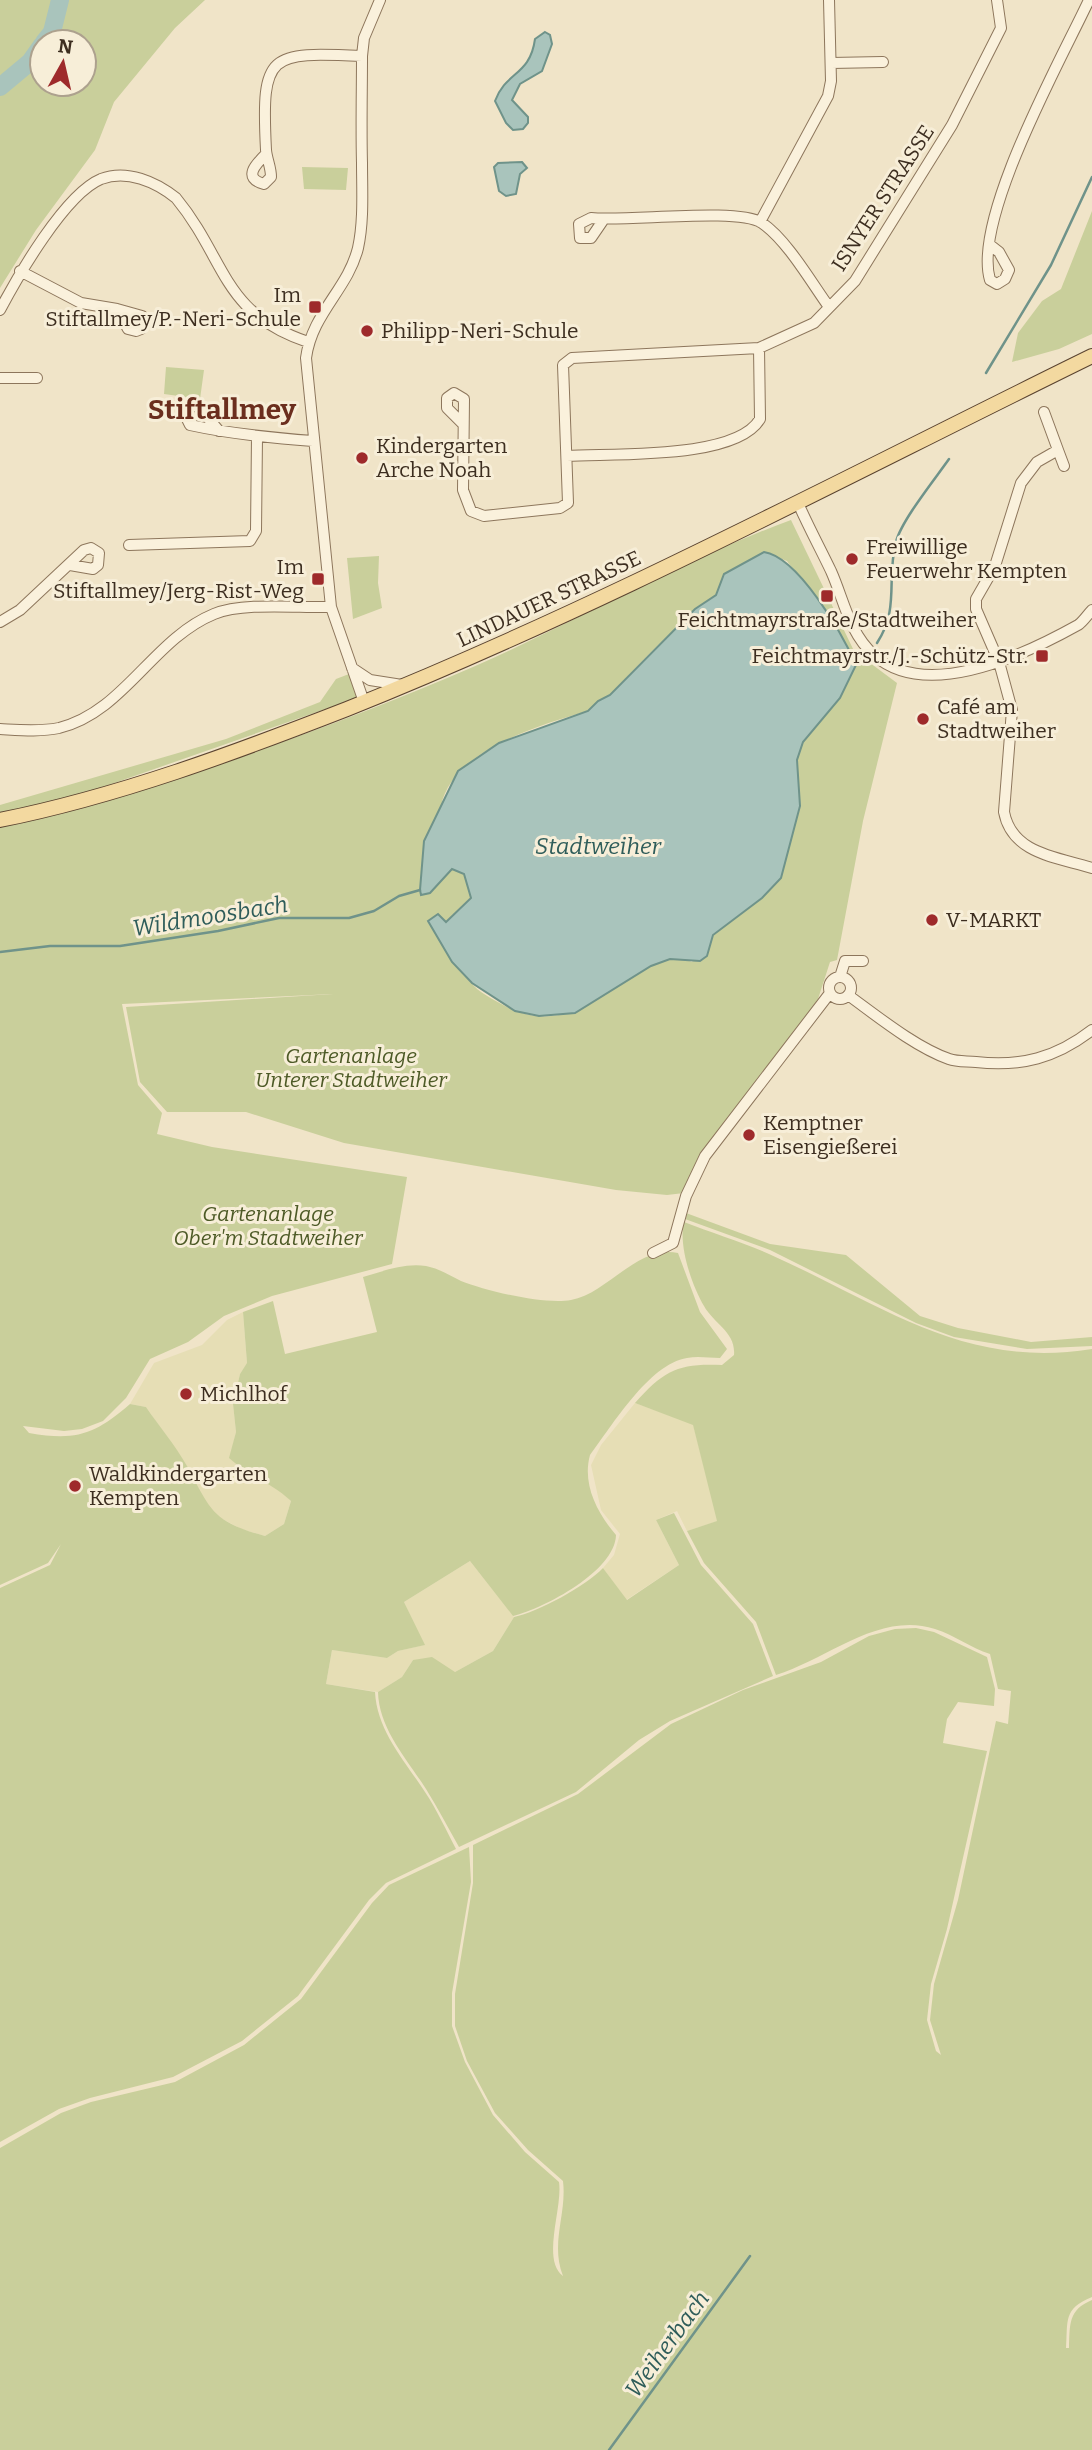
<svg xmlns="http://www.w3.org/2000/svg" width="1092" height="2450" font-family="Bitter,serif">
<rect width="100%" height="100%" fill="#f0e4c8"/>
<!-- farmland -->
<path fill="#e6deb5" d="M243 1312 247 1364 240 1374 233 1404 236 1432 230 1458 249 1476 276 1487 291 1501 284 1524 265 1536 241 1529 217 1516 200 1496 186 1465 146 1407 130 1404 154 1363 202 1345 227 1320Z
M635 1403 693 1424 718 1521 687 1531 677 1511 656 1520 679 1565 626 1600 603 1568 614 1555 620 1534 601 1510 591 1465 601 1445Z
M470 1561 514 1617 493 1651 455 1672 413 1660 402 1677 378 1692 326 1684 332 1650 387 1658 398 1651 424 1645 404 1602Z"/>
<!-- green -->
<path fill="#c9cf9b" fill-rule="evenodd" d="M0 0H205L175 28 114 102 95 150 36 230 0 288ZM84 42V84H42V42Z
M302 167 348 168 346 190 304 189Z
M1092 211V334L1059 349 1012 362 1018 333 1042 301 1061 289Z
M166 367 204 370 200 399 164 394Z
M791 520 854 651 897 683 863 821 837 960 830 962 818 999 684 1193 667 1195 616 1190 344 1143 246 1112H167L140 1082 126 1007 333 994 122 1004 138 1085 162 1113 157 1134 212 1147 407 1177 392 1264 272 1296 224 1316 188 1342 150 1359 126 1398 103 1421 82 1429 64 1431 23 1426 29 1433C76 1441 94 1435 130 1404L146 1407C159 1426 175 1445 187 1466 211 1511 213 1522 265 1536L284 1524 291 1501C272 1483 249 1476 229 1458L236 1432 233 1404 240 1374 247 1363 243 1312 273 1301 285 1354 377 1332 363 1277C384 1271 404 1263 426 1266 440 1269 449 1275 461 1281 486 1291 545 1305 571 1300 607 1294 638 1244 678 1253L700 1312 727 1349 720 1358C709 1358 698 1356 687 1358 649 1364 612 1426 590 1455 582 1484 597 1513 616 1535 615 1571 545 1608 513 1616L470 1561 404 1602 425 1645 398 1651 387 1658 332 1650 326 1684 375 1692C377 1731 405 1761 425 1792 437 1810 446 1830 456 1849L386 1883 369 1900 298 1996 242 2041 173 2077 90 2098 59 2109 0 2142V1588L50 1565 61 1544 48 1563 0 1585V825C162 787 320 733 473 667 580 620 682 560 791 520ZM764 552 787 561 831 620 856 665 840 698 803 742 797 760 800 806 762 898 713 935 692 962C638 939 588 1050 505 1006 495 1000 477 992 471 982 460 964 454 941 445 922L471 897 464 874 452 869 438 881C439 857 436 829 441 806 452 750 540 725 588 711L598 701 610 695C643 659 677 625 716 595 733 582 745 564 764 552Z
M379 556 378 583 382 608 353 619 347 558Z
M349 674 357 698 86 793 0 815V805L226 739 320 702 336 679Z
M686 1213 770 1244 846 1255 920 1316 958 1328 1031 1342 1092 1337V1346L1027 1349 954 1337 916 1323 770 1250 685 1219Z
M684 1222C712 1233 742 1242 769 1254 880 1303 963 1370 1092 1349V2297C1063 2309 1068 2320 1066 2348H1069C1070 2324 1068 2310 1092 2300V2450H0V2148L61 2113 91 2102 175 2082 244 2045 301 1999 372 1903 389 1885 469 1847 471 1882 452 1993V2026L465 2062 493 2115 525 2152 559 2182C563 2207 541 2260 563 2276 550 2243 567 2214 563 2181L528 2150 495 2113 467 2061 455 2026V1994L473 1883V1845L578 1794 671 1724 743 1690 821 1662 869 1636 895 1629 916 1628 934 1632 987 1657 995 1689 994 1706 958 1702 947 1719 943 1743 987 1751 947 1929 931 1984 927 2020 936 2051 941 2055 930 2020 934 1984 958 1900 996 1721 1008 1724 1011 1691 998 1689 990 1654C971 1648 954 1635 935 1629 879 1611 828 1659 776 1675L756 1622 704 1563 687 1531 717 1521 693 1425 635 1403C664 1370 679 1363 722 1365L734 1355C736 1332 714 1324 704 1306 692 1286 678 1245 684 1222Z
M674 1513 701 1565 753 1624 773 1676 670 1721 639 1740 576 1792 459 1847C448 1828 438 1808 426 1789 407 1759 379 1729 378 1692L402 1677 413 1660 432 1657 455 1672 493 1651 514 1617C538 1612 586 1586 603 1568L627 1600 679 1565 656 1520Z"/>
<!-- water -->
<path fill="#a9c4bc" stroke="#6f938a" stroke-width="2" d="M545 32 550 35 552 44 542 71 520 84 512 100 528 117V123L523 129 513 130 506 123 495 101C506 71 530 76 535 39Z
M522 162 527 168 520 174 516 194 506 196 499 191 494 167 498 163Z
M764 552C798 557 842 633 856 665L840 698 803 742 797 760 800 806 781 878 762 898 713 935 707 956 700 961 670 959 651 966 575 1013 539 1016 515 1011 472 983 452 962 428 921 438 914 446 922 471 898 464 874 452 869 430 893 421 895 420 890 424 841 458 771 499 743 588 711 598 701 610 695 695 609 716 595 724 574Z"/>
<g fill="none" stroke-linecap="round" stroke-linejoin="round">
<!-- stream -->
<path stroke="#6f938a" stroke-width="2.5" d="M986 373 1051 265 1092 177
M877 643C900 608 886 579 896 542 901 521 935 479 949 459
M0 952 50 946H120L218 931 279 918H349L374 911 399 896 420 890
M609 2450 750 2256"/>
<!-- river -->
<path stroke="#a9c4bc" stroke-width="18" d="M44 42 52 32 60 0
M0 87 30 62 42 45"/>
<defs>
<path id="minor" d="M831 63 883 62
M266 154C256 164 242 178 264 184L271 177C271 167 267 160 266 150 261 52 269 52 362 56
M604 219 591 238H580L579 224 591 218C627 222 738 207 762 223 787 240 811 282 829 307
M760 222 828 96 831 81 829 0
M990 245 999 252 1009 270 1005 279 997 284 990 280C972 219 1061 60 1089 0
M20 271 81 303 117 309
M117 309 142 316 141 329 136 331 128 329Z
M0 310C18 276 65 194 101 179 127 169 156 182 176 198 227 260 221 313 308 342
M0 378H37
M1044 412 1058 450
M462 423 447 408V398L454 393 464 399 463 490 471 511 484 516 560 508 568 503 563 365 572 358 759 348 814 323 855 281 952 125 1001 28 997 0
M219 431 197 405 188 408 185 415 190 425C231 434 272 438 313 441
M567 456C612 453 736 460 760 419L759 348
M1064 466 1058 450 1037 462 1021 483 995 566 976 599V609L999 662 1012 710 1004 812C1012 854 1057 857 1092 868
M798 503C808 526 820 548 831 571 844 600 849 633 874 655 927 702 1026 654 1078 625 1083 622 1088 614 1092 610
M129 545 250 541 256 531 257 437
M0 622 20 610 84 550 91 548 99 553 98 565 93 569 70 565
M352 668 370 680 402 685
M364 702 331 607 306 358C312 313 348 289 358 248 364 221 362 190 362 163 361 127 362 91 362 56L364 38 380 0
M0 729C19 730 40 732 59 728 124 712 153 639 214 614 244 602 297 608 331 607
M840 977 845 961H863
M829 988a11 11 0 1 1 22 0a11 11 0 1 1-22 0Z
M848 995C877 1016 915 1047 949 1059 957 1062 967 1061 976 1062 1021 1067 1056 1058 1092 1030
M653 1253 673 1243 686 1196 705 1156 830 993"/>
<path id="major" d="M0 820C119 796 234 753 347 709 602 607 845 477 1092 356"/>
</defs>
<!-- minor casing -->
<use href="#minor" stroke="#8d765c" stroke-width="12"/>
<!-- major casing -->
<use href="#major" stroke="#5b4430" stroke-width="16"/>
<!-- minor -->
<use href="#minor" stroke="#faf1dc" stroke-width="10"/>
<!-- major -->
<use href="#major" stroke="#f3d9a0" stroke-width="14"/>
</g>
<!-- markers -->
<g fill="#9e2a2b" stroke="#f7eed8" stroke-width="2.5">
<rect x="308" y="300" width="14" height="14" rx="3.5"/>
<circle cx="367" cy="331" r="7"/>
<circle cx="362" cy="458" r="7"/>
<circle cx="852" cy="559" r="7"/>
<rect x="311" y="572" width="14" height="14" rx="3.5"/>
<rect x="820" y="589" width="14" height="14" rx="3.5"/>
<rect x="1035" y="649" width="14" height="14" rx="3.5"/>
<circle cx="923" cy="719" r="7"/>
<circle cx="932" cy="920" r="7"/>
<circle cx="749" cy="1135" r="7"/>
<circle cx="186" cy="1394" r="7"/>
<circle cx="75" cy="1486" r="7"/>
</g>
<g text-anchor="middle" dominant-baseline="central" stroke-width="6" stroke-linejoin="round" paint-order="stroke">
<!-- street labels -->
<g font-size="21" fill="#3d2e20" stroke="#f7eed8">
<text transform="translate(883 198) rotate(-57)">ISNYER STRASSE</text>
<text transform="translate(549 599) rotate(-25)">LINDAUER STRASSE</text>
</g>
<!-- poi labels -->
<g font-size="21" fill="#3d2e20" stroke="#f7eed8" text-anchor="start">
<text x="301" y="295" text-anchor="end">Im<tspan x="301" dy="24">Stiftallmey/P.-Neri-Schule</tspan></text>
<text x="381" y="331">Philipp-Neri-Schule</text>
<text x="376" y="446">Kindergarten<tspan x="376" dy="24">Arche Noah</tspan></text>
<text x="866" y="547">Freiwillige<tspan x="866" dy="24">Feuerwehr Kempten</tspan></text>
<text x="304" y="567" text-anchor="end">Im<tspan x="304" dy="24">Stiftallmey/Jerg-Rist-Weg</tspan></text>
<text x="827" y="620" text-anchor="middle">Feichtmayrstraße/Stadtweiher</text>
<text x="1028" y="656" text-anchor="end">Feichtmayrstr./J.-Schütz-Str.</text>
<text x="937" y="707">Café am<tspan x="937" dy="24">Stadtweiher</tspan></text>
<text x="946" y="920">V-MARKT</text>
<text x="763" y="1123">Kemptner<tspan x="763" dy="24">Eisengießerei</tspan></text>
<text x="200" y="1394">Michlhof</text>
<text x="89" y="1474">Waldkindergarten<tspan x="89" dy="24">Kempten</tspan></text>
</g>
<!-- park labels -->
<g font-size="21" font-style="italic" fill="#4d5a26" stroke="#f7eed8">
<text x="351" y="1056">Gartenanlage<tspan x="351" dy="24">Unterer Stadtweiher</tspan></text>
<text x="268" y="1214">Gartenanlage<tspan x="268" dy="24">Ober'm Stadtweiher</tspan></text>
</g>
<!-- water labels -->
<g font-size="23" font-style="italic" fill="#2f5d5a" stroke="#f7eed8">
<text x="598" y="846">Stadtweiher</text>
<text transform="translate(210 916) rotate(-9)">Wildmoosbach</text>
<text transform="translate(667 2344) rotate(-54)">Weiherbach</text>
</g>
<!-- district labels -->
<g font-size="28" font-weight="bold" fill="#6b2e1e" stroke="#f7eed8">
<text x="222" y="409">Stiftallmey</text>
</g>
</g>
<!-- north arrow -->
<g transform="translate(63 63) rotate(8)"><circle r="33" fill="#f7eed8" stroke="#ada18e" stroke-width="2"/>
<path d="M0-5L12 26L0 18L-12 26Z" fill="#9e2a2b"/>
<text y="-10" font-size="19" font-weight="bold" text-anchor="middle" fill="#3d2e20">N</text>
</g>
</svg>
